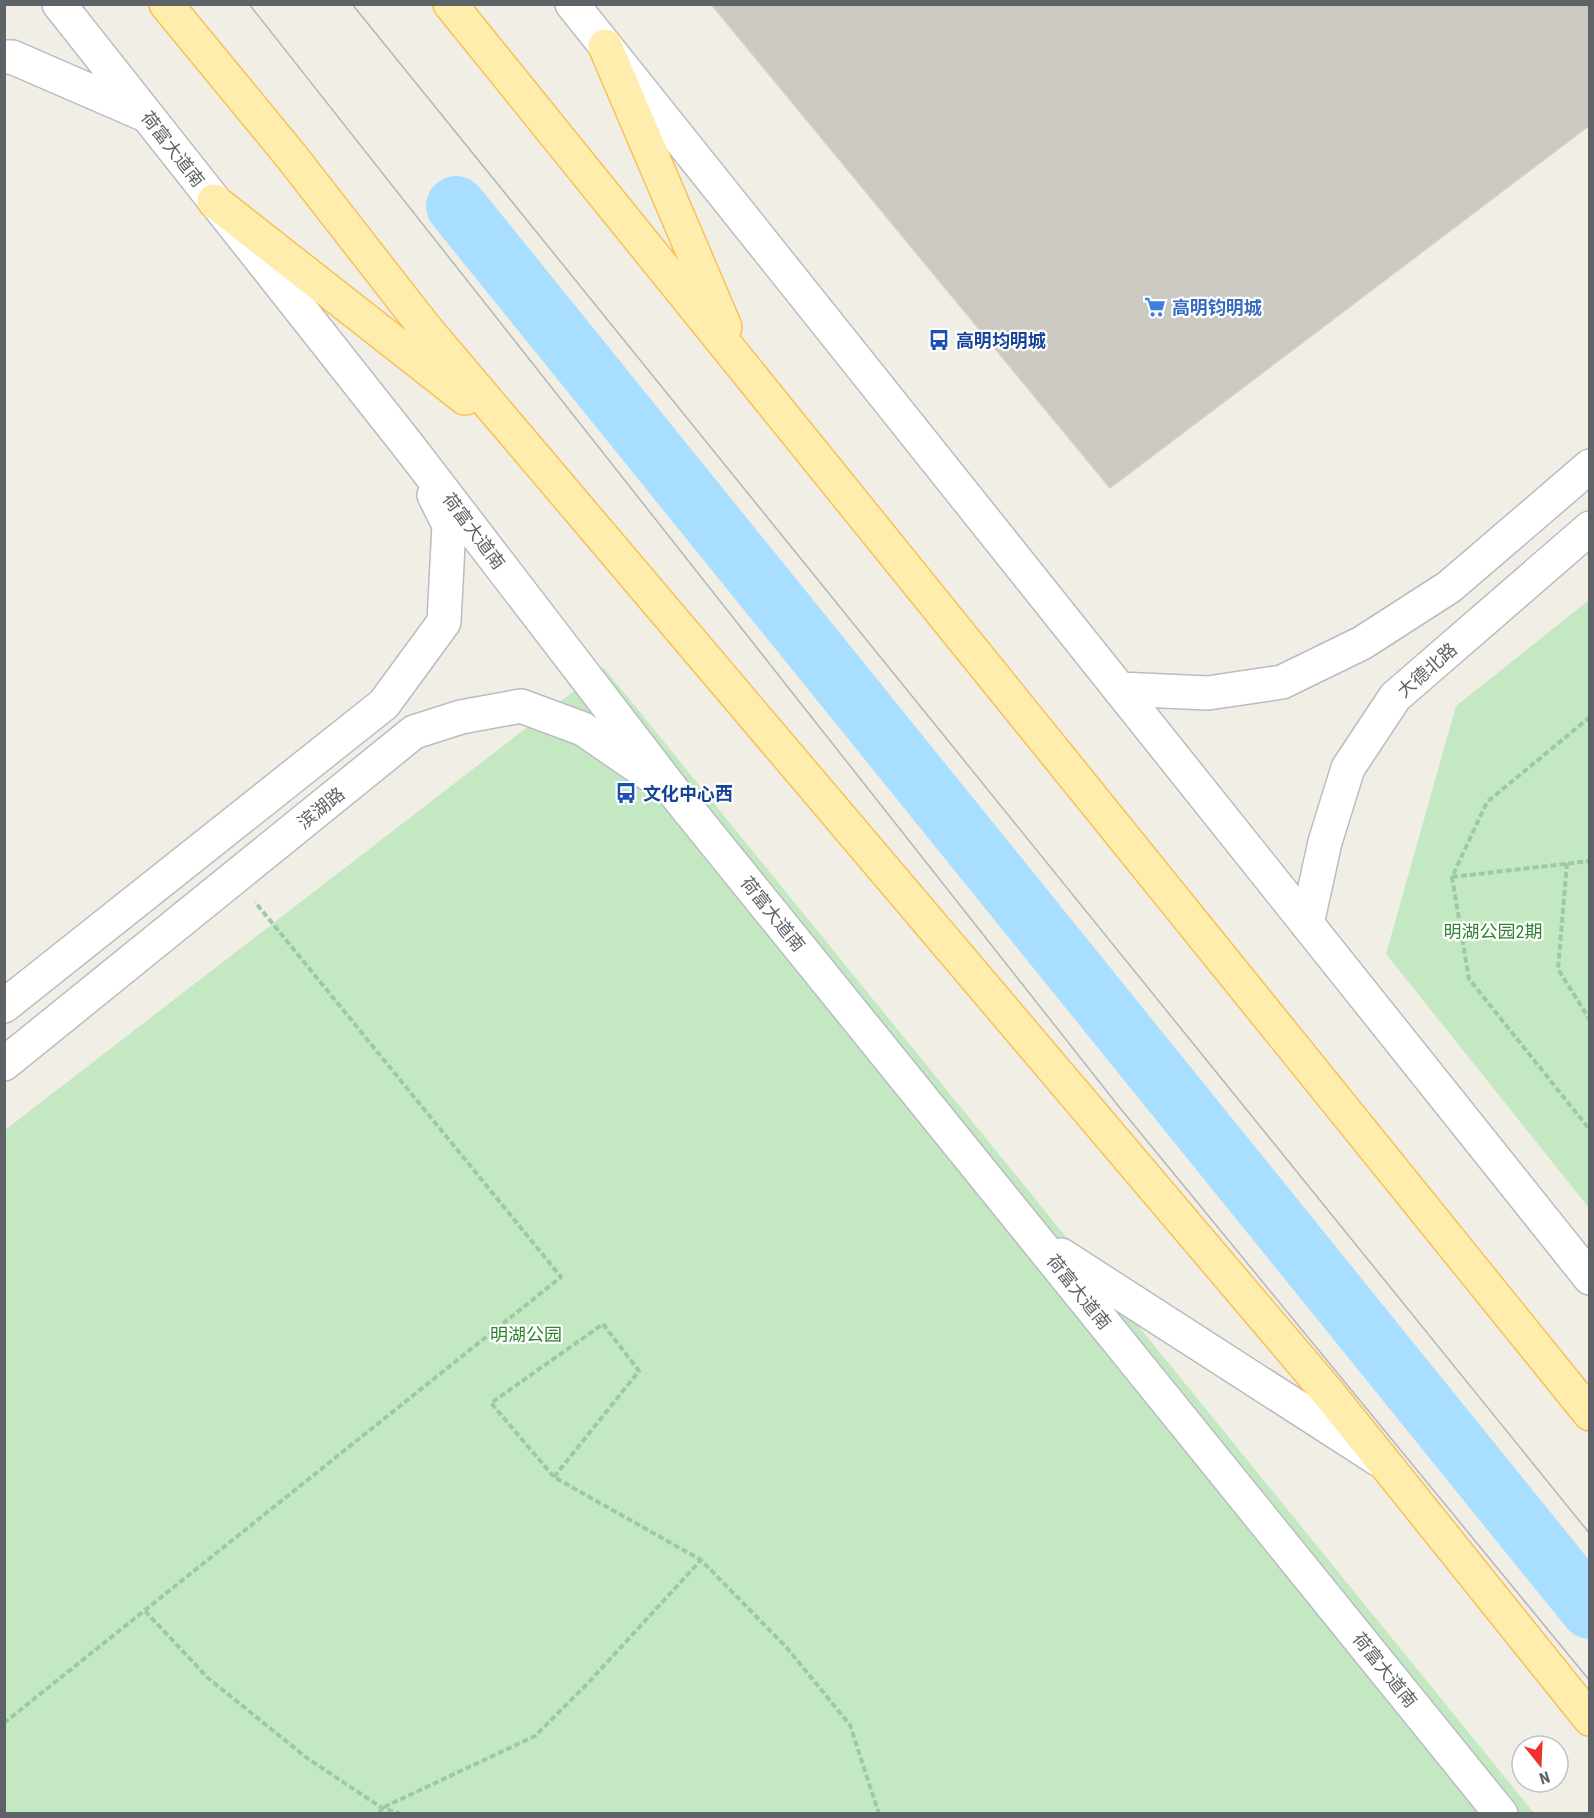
<svg xmlns="http://www.w3.org/2000/svg" width="1594" height="1818" font-family="'Roboto Condensed','Noto Sans SC',sans-serif">
<rect width="100%" height="100%" fill="#f1eee6"/>
<!-- green -->
<path fill="#c4e9c2" d="M1589 600V1208L1386 954 1456 706Z
M604 668 1534 1813 5 1814V1130Z"/>
<g fill="none" stroke-linecap="round" stroke-linejoin="round">
<!-- river -->
<path stroke="#a8deff" stroke-width="60" d="M456 206 1590 1609"/>
</g>
<!-- building -->
<path fill="#ccc9c3" stroke="#d6cfc4" stroke-width="1.5" d="M711 4H1590V125L1110 488Z"/>
<g fill="none" stroke-linecap="round" stroke-linejoin="round">
<defs>
<path id="minor" d="M59 4 410 448 674 792 1501 1814
M572 4 1590 1278
M4 57H12L141 113
M1119 689 1208 693 1282 682 1362 643 1449 587 1590 466
M1307 924 1325 842 1348 768 1395 697 1590 528
M4 1006 384 704 444 622 449 525 434 495
M4 1064 414 732 461 717 521 706 583 729 650 775
M1061 1255 1378 1459"/>
<path id="major" d="M166 4 291 156 426 329 1330 1395 1590 1719
M450 4 1590 1414
M605 46 725 327
M214 201 465 398"/>
</defs>
<!-- minor casing -->
<use href="#minor" stroke="#b9bcc0" stroke-width="36"/>
<!-- major casing -->
<use href="#major" stroke="#f8c158" stroke-width="36"/>
<!-- path -->
<path stroke="#9bcaa6" stroke-width="4" stroke-dasharray="6 3" stroke-linecap="butt" d="M1590 717 1487 802 1452 877 1469 979 1590 1130
M1567 863 1558 969 1590 1020
M1452 877 1590 861
M554 1477 639 1371 603 1324 491 1403 554 1477 701 1560 787 1648 850 1725 879 1814
M145 1611 208 1678 307 1758 382 1808 402 1814
M4 1723 561 1277 255 902
M379 1814 382 1808 535 1736 588 1683 701 1560"/>
<!-- minor -->
<use href="#minor" stroke="#fff" stroke-width="33"/>
<!-- major -->
<use href="#major" stroke="#ffedad" stroke-width="33"/>
<!-- tram -->
<path stroke="#b5b6b7" stroke-width="1.5" d="M249 4 1120 1108 1590 1681
M352 4 1590 1534"/>
</g>
<!-- icons -->
<defs>
<symbol id="supermarket-bare" viewBox="-9 -9 18 18"><path d="M-6-5.5h2.5l.6 2H6L4.5 2H-2.5L-4.4-4H-6ZM-1.5 3.2a1.3 1.3 0 1 0 .1 0ZM3 3.2a1.3 1.3 0 1 0 .1 0Z" fill="#3f7fe0" stroke="#fff" stroke-width="2.5" paint-order="stroke"/></symbol>
<symbol id="bus-bare" viewBox="-9 -9 18 18"><path d="M-5-6H5V4H4V6H2V4H-2V6H-4V4H-5ZM-3.5-4V0h7V-4ZM-3.5 1.2v1.5H-2V1.2ZM2 1.2v1.5H3.5V1.2Z" fill="#1a4fb4" stroke="#fff" stroke-width="2.5" paint-order="stroke"/></symbol>
</defs>
<g fill-rule="evenodd">
<use href="#supermarket-bare" x="1140" y="292" width="30" height="30"/>
<use href="#bus-bare" x="924" y="325" width="30" height="30"/>
<use href="#bus-bare" x="611" y="778" width="30" height="30"/>
</g>
<g text-anchor="middle" dominant-baseline="central" stroke-width="4.5" stroke-linejoin="round" paint-order="stroke">
<!-- street labels -->
<g font-size="18" fill="#5e6367" stroke="#fff">
<text transform="translate(173 149) rotate(52)">荷富大道南</text>
<text transform="translate(474 531) rotate(53)">荷富大道南</text>
<text transform="translate(1427 670) rotate(-41)">大德北路</text>
<text transform="translate(321 808) rotate(-39)">滨湖路</text>
<text transform="translate(773 914) rotate(51)">荷富大道南</text>
<text transform="translate(1079 1292) rotate(51)">荷富大道南</text>
<text transform="translate(1385 1670) rotate(51)">荷富大道南</text>
</g>
<!-- shop labels -->
<g font-size="18" font-weight="bold" fill="#366cbe" stroke="#fff" text-anchor="start">
<text x="1172" y="307">高明钧明城</text>
</g>
<!-- transit labels -->
<g font-size="18" font-weight="bold" fill="#164399" stroke="#fff" text-anchor="start">
<text x="956" y="340">高明均明城</text>
<text x="643" y="793">文化中心西</text>
</g>
<!-- park labels -->
<g font-size="18" fill="#318330" stroke="#fff">
<text x="1493" y="931">明湖公园2期</text>
<text x="526" y="1334">明湖公园</text>
</g>
</g>
<!-- border -->
<rect width="1594" height="1818" fill="none" stroke="#5e6367" stroke-width="12"/>
<!-- north arrow -->
<g transform="translate(1540 1764) rotate(162)"><circle r="28" fill="#ffffff" stroke="#bfc1c2" stroke-width="1.5"/>
<path d="M0-4.5L10 22L0 15L-10 22Z" fill="#f12f2c"/>
<text y="-9" font-size="16" font-weight="bold" text-anchor="middle" fill="#5e6367">N</text>
</g>
</svg>
